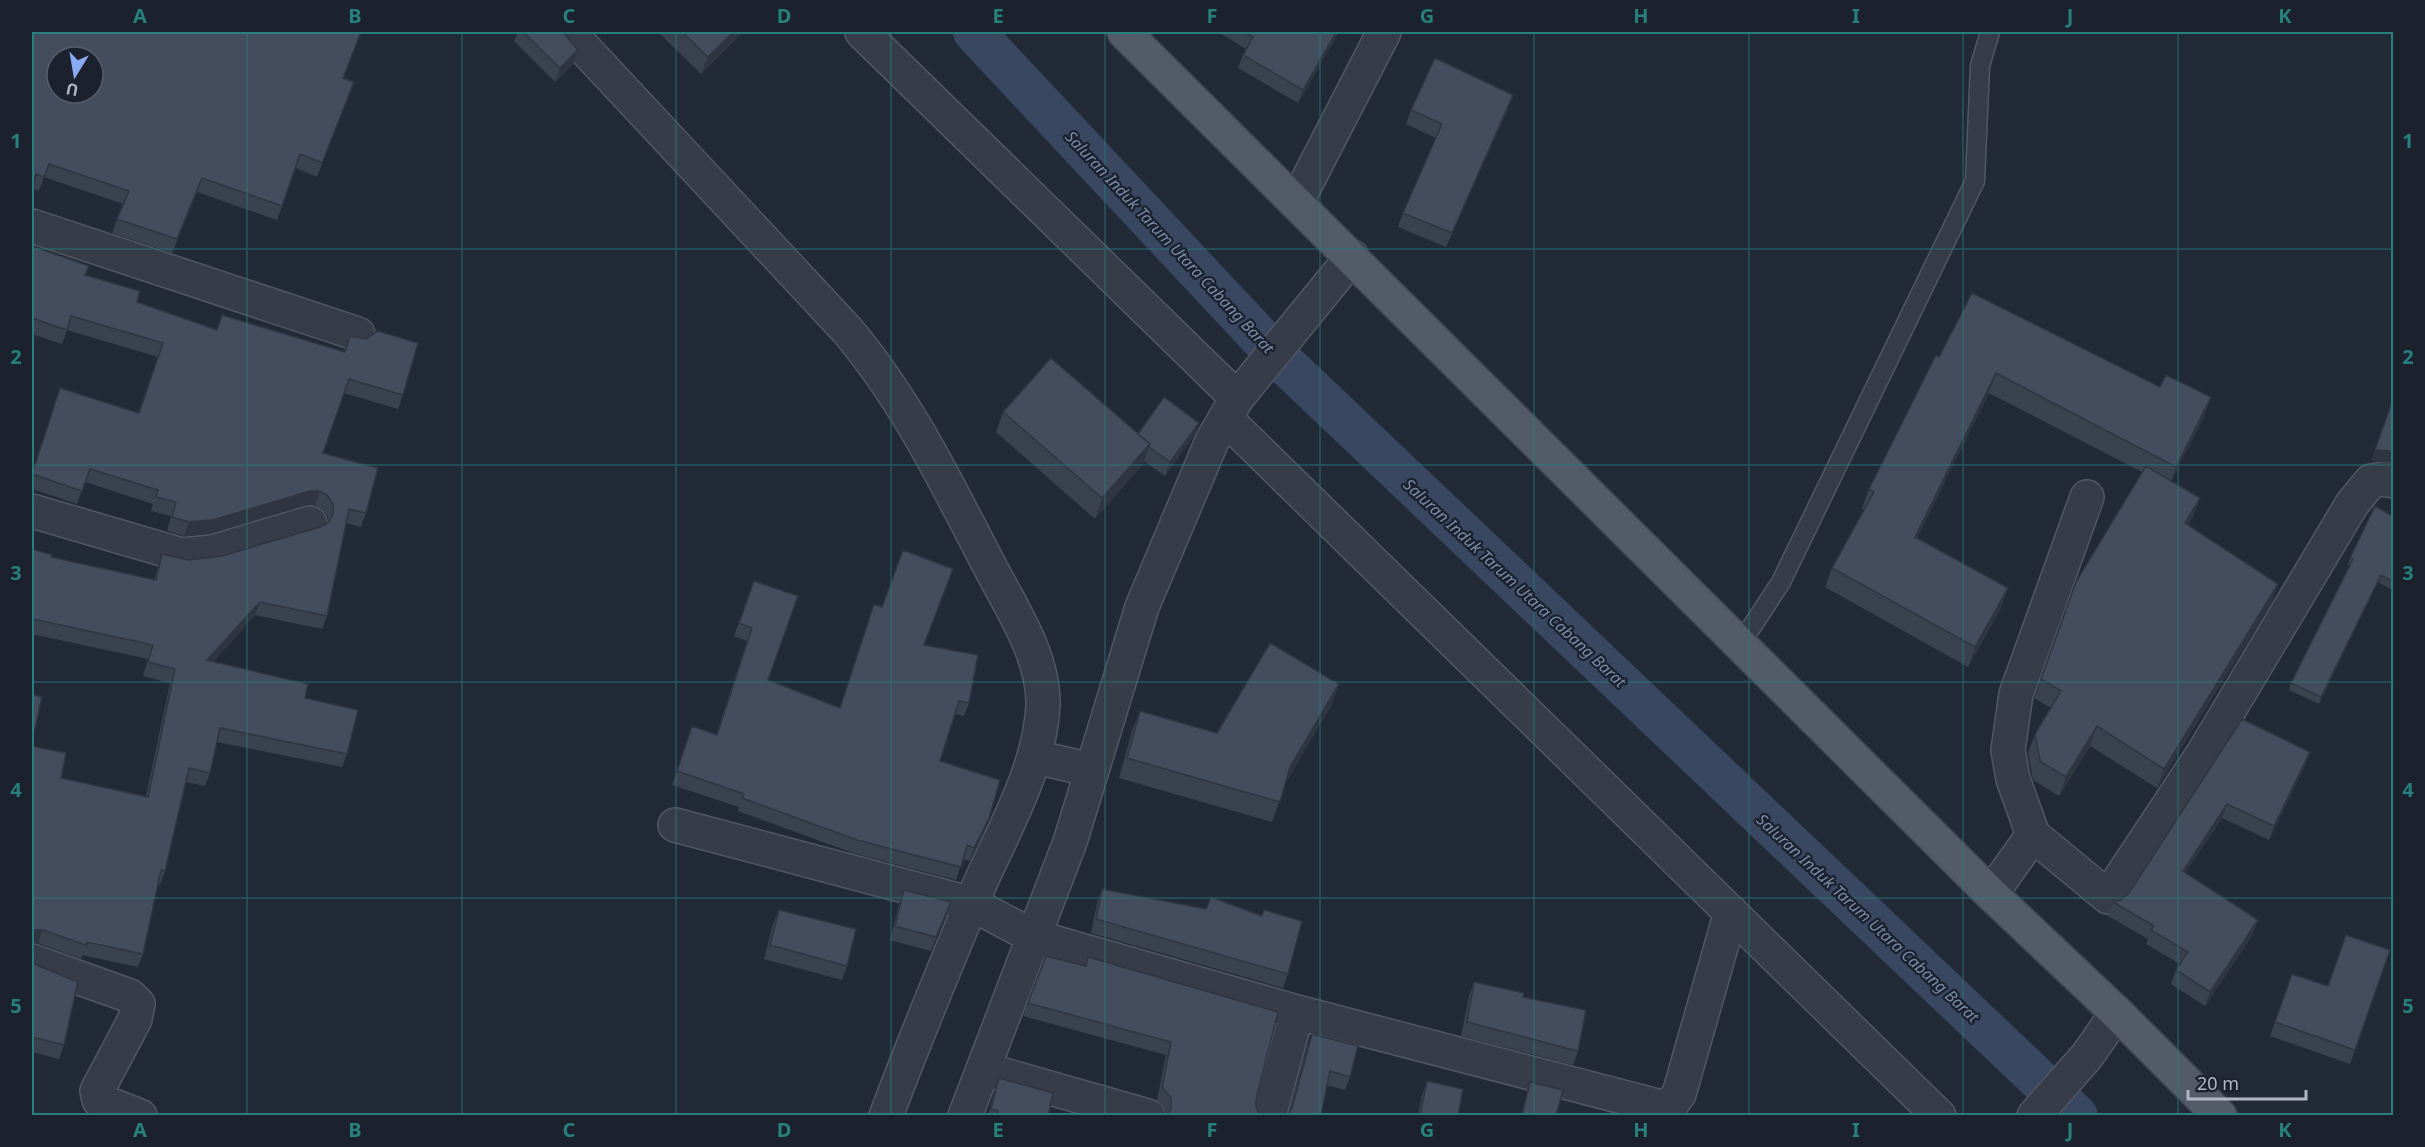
<svg xmlns="http://www.w3.org/2000/svg" width="2425" height="1147" font-family="'Noto Sans',sans-serif">
<rect width="100%" height="100%" fill="#222a38"/>
<g fill="none" stroke-linecap="round" stroke-linejoin="round">
<!-- canal -->
<path stroke="#394761" stroke-width="42" d="M974 32 1282 361 2077 1116"/>
<defs>
<path id="lane" d="M1741 643 1781 582 1975 181 1980 66 1990 32"/>
<path id="street" d="M569 32 847 330C907 401 946 482 988 563 1010 606 1044 655 1043 705 1040 769 1003 831 978 888 946 964 915 1039 886 1116
M862 32 1237 398
M1296 203 1384 32
M32 226 358 334
M1225 418 1939 1116
M2087 497 2016 694 2008 750 2013 779 2033 835 2108 897 2204 752 2352 504 2371 481 2384 479 2394 481
M32 511 182 555 212 552 310 523
M1035 757 1092 770
M675 825 972 904 1032 936 1297 1012 1269 1116
M1991 894 2033 835
M32 961 130 996 138 1004 135 1019 97 1091 99 1100 140 1116
M1297 1012 1657 1106H1670L1679 1094 1731 912
M983 1069 1148 1116
M965 1116 1070 842 1142 607 1212 441 1237 398 1352 257
M2034 1116 2087 1056 2117 1013"/>
<path id="primary" d="M1124 32 1991 894 2117 1013 2220 1116"/>
</defs>
<!-- lane casing -->
<use href="#lane" stroke="#515763" stroke-width="21"/>
<!-- street casing -->
<use href="#street" stroke="#515763" stroke-width="36"/>
<!-- primary casing -->
<use href="#primary" stroke="#3f4552" stroke-width="36"/>
<!-- lane -->
<use href="#lane" stroke="#363c48" stroke-width="18"/>
<!-- street -->
<use href="#street" stroke="#363c48" stroke-width="33"/>
<!-- primary -->
<use href="#primary" stroke="#545b68" stroke-width="33"/>
</g>
<!-- wall -->
<path fill="#3a4250" d="M32 32 343 78 354 82 317 177 296 168 277 220 197 192 172 253 112 233 123 204 44 177 39 191 32 188Z
M518 32H563L578 50 573 64 555 82 514 41Z
M658 32H743L701 74Z
M1218 32H1339L1298 103 1238 68 1243 55 1246 49Z
M1508 109 1446 247 1398 227 1403 213 1436 138 1406 124 1411 110Z
M32 246 137 302 216 330 344 351 350 336 403 395 398 409 344 393 323 453 366 513 361 527 346 523 327 616 322 629 255 615 213 662 305 698 347 754 342 767 217 742 210 773 205 786 186 782 165 871 160 885 158 884 143 954 138 967 82 955 81 959 38 943 61 778 146 796 170 683 143 676 148 659 32 634V549L51 557 154 580 162 554 188 560 222 556 320 527 328 522V517L322 509 315 505H305L208 534 184 536 167 531 171 516 151 511 153 504 85 482 77 504 32 489V474L60 388 138 413 158 357 67 330 62 344 32 334Z
M1939 357 2204 417 2171 481 2200 498 2193 517 2188 525 2278 584 2271 603 2157 788 2090 746 2059 796 2033 780 2028 753 2035 734 2051 708 2034 698 2076 582 2142 472 1989 393 1917 538 2001 608 1968 667 1825 587 1832 568 1864 510 1862 508 1869 489Z
M1003 412 1138 434 1199 423 1193 437 1165 476 1144 461 1143 464 1095 519 996 432Z
M2394 517V591L2378 582 2319 704 2289 690 2291 683 2350 566 2348 565 2350 558Z
M754 581 768 680 840 708 874 604 924 645 969 703 964 716 955 714 940 761 989 818 984 831 970 861 963 859 956 880 853 853 738 811 739 807 672 785 692 726 716 735 747 641 734 636Z
M1339 684 1332 704 1286 782 1272 822 1119 778 1132 731 1140 711 1217 733Z
M2242 719 2305 766 2269 840 2222 818 2185 873 2253 934 2205 1006 2171 984 2176 970 2180 964 2146 944 2148 939 2108 916 2113 902 2121 900 2129 893Z
M1102 889 1206 909 1262 915 1288 974 1283 988 1091 933 1097 903Z
M904 890 951 902 931 951 890 940 899 904Z
M779 910 847 966 842 980 764 959 773 924Z
M2390 950 2350 1064 2270 1036 2292 974 2328 986Z
M1046 956 1084 966 1088 957 1278 1012 1166 1116V1111L1157 1100 1166 1055 1023 1016Z
M32 963 64 1045 59 1059 32 1052Z
M1474 982 1523 997 1578 1051 1573 1065 1461 1036 1469 996Z
M1312 1034 1350 1077 1345 1090 1327 1085 1289 1112 1307 1047Z
M999 1078 1048 1116H988L994 1092Z
M1427 1081 1458 1116H1418L1422 1095Z
M1530 1082 1556 1116H1521L1527 1091Z"/>
<!-- shaded-wall -->
<path fill="#303641" d="M733 32H743L701 74 708 57Z
M1336 32H1339L1298 103 1303 90Z
M578 50 573 64 555 82 560 68Z
M1513 95 1508 109 1446 247 1452 233Z
M1996 373 1989 393 1908 556 1915 537Z
M2211 397 2204 417 2169 486 2176 467Z
M1199 423 1193 437 1165 476 1170 462Z
M1150 444 1143 464 1095 519 1102 498Z
M2375 450 2394 451V463L2371 461Z
M310 491H320L315 505H305L208 534 184 536 189 522Z
M2200 498 2193 517 2178 542 2185 523Z
M2381 575 2378 582 2319 704 2321 697Z
M2278 584 2271 603 2157 788 2164 769Z
M2008 588 2001 608 1968 667 1975 647Z
M260 602 255 615 202 674 207 660Z
M1339 684 1332 704 1283 787 1290 767Z
M2097 726 2090 746 2059 796 2066 777Z
M2310 752 2305 766 2269 840 2274 826Z
M2227 804 2222 818 2177 885 2183 871Z
M989 818 984 831 970 861 974 848Z
M2258 920 2253 934 2205 1006 2210 992Z
M33 929 43 930 38 943H32V930Z"/>
<!-- building -->
<path fill="#444d5d" stroke="#303641" stroke-width="1.5" fill-rule="evenodd" d="M32 32H361L343 78 354 82 322 163 300 154 282 206 202 178 177 239 117 219 129 191 49 164 44 177 36 174 32 191ZM57 57H93V93H57Z
M523 32H563L578 50 560 68Z
M682 32H733L708 57Z
M1244 32H1336L1303 90 1243 55 1253 37Z
M1435 58 1513 95 1452 233 1403 213 1442 124 1411 110Z
M32 246 89 266 85 275 140 291 137 302 217 330 222 315 345 352 350 336 366 339 378 331 418 343 403 395 349 379 323 453 378 468 366 513 349 509 327 616 260 602 207 660 308 684 305 698 358 710 347 754 220 728 210 773 189 768 165 871 161 870 143 954 87 942 86 945 43 930H32V746L66 753 61 778 148 797 175 669 148 662 153 645 33 619 32 626V549L52 555 51 557 156 580 162 554 188 560 222 556 320 527 329 522 333 513V504L327 495 320 491H310L213 520 189 522 172 517 176 502 156 497 158 490 90 469 82 491 32 474 60 388 139 413 163 343 71 316 67 330 32 318Z
M1972 293 2160 387 2166 375 2211 397 2176 467 1996 373 1915 537 2008 588 1975 647 1832 568 1874 492 1869 489 1936 355 1939 357Z
M1051 358 1150 444 1102 498 1003 412Z
M1164 397 1199 423 1170 462 1149 447 1150 444 1138 434Z
M2392 402 2394 403V451L2375 450Z
M2146 466 2200 498 2185 523 2278 584 2164 769 2097 726 2066 777 2040 761 2035 734 2061 691 2041 679 2076 582Z
M2375 506 2394 517V582L2381 575 2321 697 2291 683 2353 559 2350 558Z
M903 550 953 569 924 645 978 655 969 703 959 701 940 761 1000 780 989 818 974 848 967 845 961 867 857 840 742 798 744 794 677 771 692 726 717 735 752 628 739 623 754 581 798 596 768 680 840 708 874 604 882 607Z
M1270 643 1339 684 1290 767 1280 802 1127 758 1140 711 1217 733Z
M32 694 42 697 32 742Z
M2242 719 2310 752 2274 826 2227 804 2183 871 2258 920 2210 992 2176 970 2188 952 2151 930 2154 926 2113 902 2121 900 2129 893Z
M1102 889 1206 909 1211 897 1262 916 1264 910 1302 921 1288 974 1096 919Z
M904 890 951 902 936 937 895 926Z
M779 910 856 929 847 966 770 945Z
M2346 935 2390 950 2355 1050 2275 1022 2292 974 2328 986Z
M1046 956 1086 966 1088 957 1278 1012 1256 1099V1107L1260 1116H1166L1171 1109V1098L1162 1087 1171 1042 1028 1003Z
M32 963 78 982 64 1045 32 1037Z
M1474 982 1524 993 1523 997 1586 1010 1578 1051 1467 1022Z
M1312 1034 1358 1046 1350 1077 1330 1071 1321 1116H1287L1292 1108Z
M999 1078 1053 1093 1048 1116H997L998 1111 991 1109Z
M1427 1081 1463 1089 1458 1116H1420Z
M1530 1082 1563 1090 1556 1116H1522Z"/>
<!-- grid -->
<path fill="none" stroke="#27807b" stroke-width="1.5" stroke-opacity="0.55" d="M247 32V1116M462 32V1116M676 32V1116M891 32V1116M1105 32V1116M1320 32V1116M1534 32V1116M1749 32V1116M1963 32V1116M2178 32V1116M32 249H2394M32 465H2394M32 682H2394M32 898H2394"/>
<g text-anchor="middle" dominant-baseline="central" stroke-width="4.5" stroke-linejoin="round" paint-order="stroke">
<!-- water labels -->
<g font-size="16" font-style="italic" fill="#7a8cab" stroke="#1b212d">
<text transform="translate(1170 242) rotate(47)">Saluran Induk Tarum Utara Cabang Barat</text>
<text transform="translate(1515 583) rotate(43)">Saluran Induk Tarum Utara Cabang Barat</text>
<text transform="translate(1868 918) rotate(43)">Saluran Induk Tarum Utara Cabang Barat</text>
</g>
</g>
<!-- border -->
<rect width="2425" height="1147" fill="none" stroke="#1b212d" stroke-width="66"/>
<!-- north arrow -->
<g transform="translate(75 75) rotate(191)"><circle r="28" fill="#1b212d" stroke="#575d6a" stroke-width="1.5"/>
<path d="M0-4.5L10 22L0 15L-10 22Z" fill="#89aaf2"/>
<text y="-9" font-size="16" font-weight="bold" text-anchor="middle" fill="#b1b7c5">U</text>
</g>
<!-- scale -->
<path d="M2188 1090v9h118v-9" fill="none" stroke="#b1b7c5" stroke-width="3"/>
<text x="2197" y="1090" font-size="18" fill="#b1b7c5" stroke="#1b212d" stroke-width="4.5" paint-order="stroke">20 m</text>
<rect x="33" y="33" width="2359" height="1081" fill="none" stroke="#27807b" stroke-width="2"/>
<g font-size="20" text-anchor="middle" font-weight="bold" fill="#27807b">
<text x="140" y="23">A</text>
<text x="355" y="23">B</text>
<text x="569" y="23">C</text>
<text x="784" y="23">D</text>
<text x="998" y="23">E</text>
<text x="1212" y="23">F</text>
<text x="1427" y="23">G</text>
<text x="1641" y="23">H</text>
<text x="1856" y="23">I</text>
<text x="2070" y="23">J</text>
<text x="2285" y="23">K</text>
<text x="16" y="148">1</text>
<text x="2408" y="148">1</text>
<text x="16" y="364">2</text>
<text x="2408" y="364">2</text>
<text x="16" y="580">3</text>
<text x="2408" y="580">3</text>
<text x="16" y="797">4</text>
<text x="2408" y="797">4</text>
<text x="16" y="1013">5</text>
<text x="2408" y="1013">5</text>
<text x="140" y="1137">A</text>
<text x="355" y="1137">B</text>
<text x="569" y="1137">C</text>
<text x="784" y="1137">D</text>
<text x="998" y="1137">E</text>
<text x="1212" y="1137">F</text>
<text x="1427" y="1137">G</text>
<text x="1641" y="1137">H</text>
<text x="1856" y="1137">I</text>
<text x="2070" y="1137">J</text>
<text x="2285" y="1137">K</text>
</g>
</svg>
